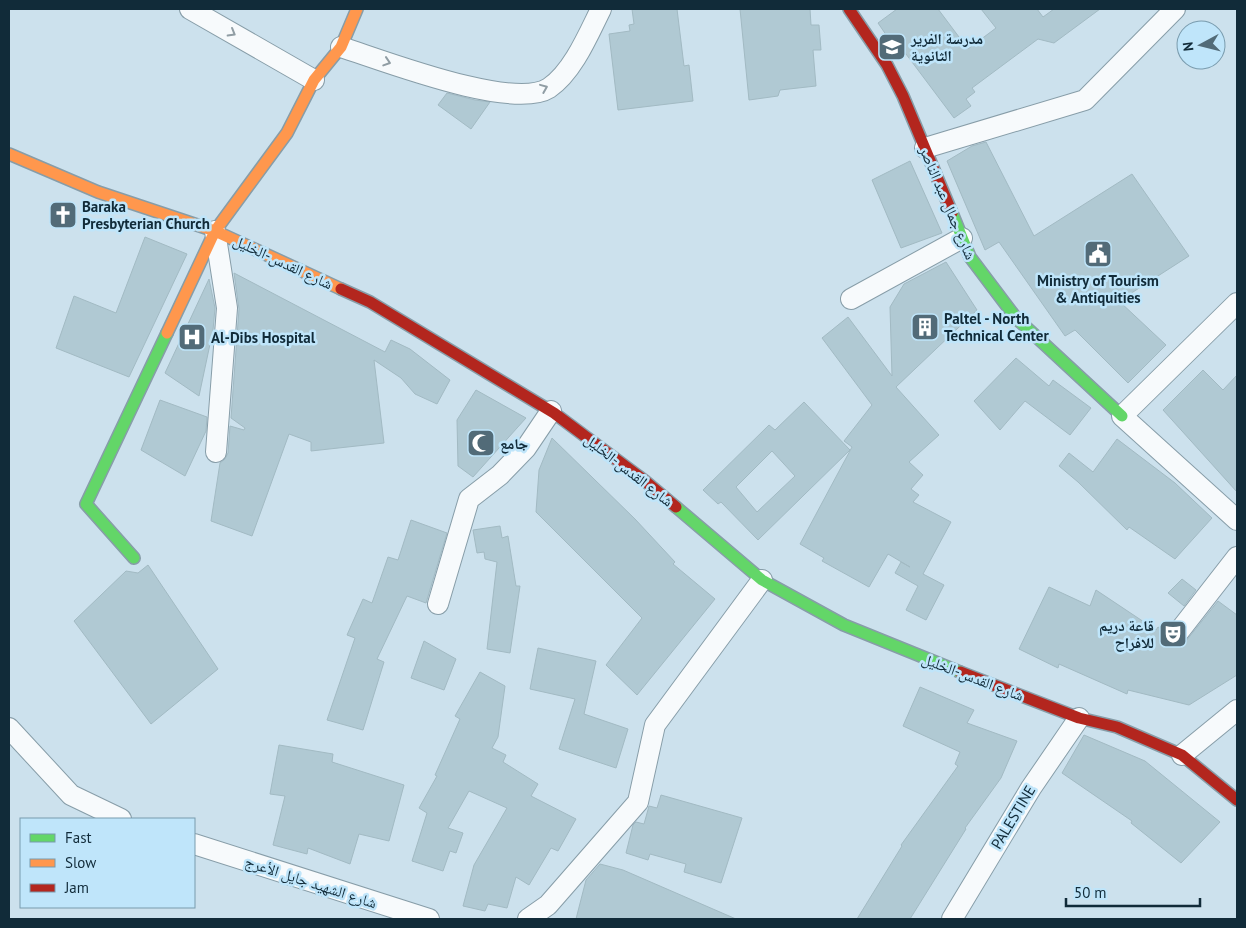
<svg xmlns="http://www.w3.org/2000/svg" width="1246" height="928" font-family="'PT Sans','Noto Naskh Arabic',sans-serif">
<rect width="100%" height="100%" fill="#cce1ed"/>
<!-- building -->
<path fill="#b0c9d3" stroke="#a2bac3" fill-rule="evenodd" d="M632 9H677L684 66 689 65 693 101 618 110 609 34 630 31 629 25 634 24Z
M740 9H810L811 25H819L821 50H813L816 86 780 90 778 96 749 100Z
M897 9H938L968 49 996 28 981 9H1037L1043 17 1054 9H1100L1054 43 1038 39 972 88 975 92 966 99 971 106 954 118 897 42 893 45 878 23Z
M447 93 475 100 490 102 471 129 438 105Z
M986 142 1034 236 1132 174 1189 256 1119 301 1166 345 1128 383 1075 330 1065 336 999 242 985 250 947 161 972 146Z
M910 161 942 233 901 248 872 180Z
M145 237 187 254 129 377 56 348 74 296 116 313Z
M946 262 977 310 896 387 939 435 909 462 923 475 911 489 919 495 913 502 951 522 923 574 944 585 926 620 906 610 918 586 895 573 901 562 910 567 888 554 869 587 822 561 824 558 800 544 852 447 844 441 872 405 822 338 848 317 892 376 890 307 904 284Z
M234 273 385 352 391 340 410 349 450 380 437 404 415 394 401 378 374 360 384 443 311 451V442L289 434 252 536 211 521 220 463 225 459 228 453 230 426 244 430 245 428 231 418 239 309Z
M209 279 215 308 213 330 199 396 165 373Z
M1016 358 1049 386 1053 380 1091 408 1070 435 1025 401 1000 430 974 401Z
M1203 370 1223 390 1237 375V492L1163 410Z
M476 390 526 418 473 477 458 466 457 420Z
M160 400 207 417 206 431 185 476 141 450Z
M804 402 850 450 758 540 721 502 718 504 703 490 769 425 775 430ZM772 451 795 476 757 512 736 487Z
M552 438 635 519 675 562 673 564 715 599 637 695 606 665 642 618 536 512 539 470Z
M1117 439 1175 483 1212 518 1175 559 1129 527 1127 530 1078 482 1059 466 1069 453 1093 472Z
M411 520 447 533 426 603 407 596 377 659 384 662 363 730 327 720 355 638 347 635 363 599 372 603 388 557 398 560Z
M500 526 502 538 508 536 516 586H520L510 653 487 649 497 562 485 559 484 552 477 553 473 530Z
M148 565 218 669 151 724 74 621 126 571 138 573Z
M1182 579 1196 590 1184 606 1168 593Z
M1049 587 1090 606 1096 590 1156 630 1158 627 1166 632V639L1176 646 1186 641 1218 601 1237 615V675L1189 705 1128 690 1127 694 1059 664 1058 668 1019 649Z
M424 641 456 659 444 690 411 678Z
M538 648 596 661 584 714 628 729 616 768 559 749 575 699 530 689Z
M480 672 505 686 498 737 492 748 506 755 503 762 538 784 531 796 576 819 558 851 551 848 529 885 516 877 507 908 488 904 485 911 463 906 474 865 507 808 469 791 448 828 463 833 456 853 450 851 443 871 412 861 427 813 419 808 437 776 435 775 460 719 455 716Z
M920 687 974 710 967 723 1017 741 1001 778 965 828 966 829 910 919H857L902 846 901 845 958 766 955 764 960 752 903 726Z
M1084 735 1145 761 1220 822 1181 863 1131 823 1132 821 1062 773Z
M279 745 333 754 332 762 404 785 389 841 359 834 350 864 308 848 307 854 273 845 285 796 270 794Z
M661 795 742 818 721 883 684 872 686 864 650 854 648 860 626 853 633 825 636 822 644 824 649 806 657 808Z
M600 864 623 870 736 919H576L586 880Z"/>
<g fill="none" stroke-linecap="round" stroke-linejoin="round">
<defs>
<path id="street" d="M190 9 314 80
M341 47C382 60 513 111 549 88 573 72 589 33 601 9
M925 148 1085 100 1175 9
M215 231 227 308 216 452
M851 299 962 238
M1237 303 1122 416 1237 520
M438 604 469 499 500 475 526 448 551 411
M1177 634 1237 557
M9 728 71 795 121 819
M1182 755 1237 710
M194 844 429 919
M528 919 548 905 638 802 655 725 762 580
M952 919 1031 788 1079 718"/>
<path id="fast" d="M952 213 970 257 1016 318 1122 416
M676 507 762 580 844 625 960 672
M134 558 86 504 167 333"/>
<path id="slow" d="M9 154 98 192 215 231 341 289
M167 333 215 231 287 133 314 80 341 47 357 9"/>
<path id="jam" d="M849 9 887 65 903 96 952 213
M341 289 370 302 554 413 645 481 676 507
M960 672 1079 718 1117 727 1182 755 1237 800"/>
</defs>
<!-- street casing -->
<use href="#street" stroke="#879da8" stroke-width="22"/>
<!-- fast casing -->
<use href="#fast" stroke="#879da8" stroke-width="14"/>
<!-- slow casing -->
<use href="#slow" stroke="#879da8" stroke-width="14"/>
<!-- jam casing -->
<use href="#jam" stroke="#879da8" stroke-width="14"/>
<!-- street -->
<use href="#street" stroke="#f7fafc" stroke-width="20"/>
<!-- fast -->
<use href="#fast" stroke="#63d668" stroke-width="11"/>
<!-- slow -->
<use href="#slow" stroke="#ff974d" stroke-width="11"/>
<!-- jam -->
<use href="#jam" stroke="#b3261e" stroke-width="11"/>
</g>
<!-- one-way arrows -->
<defs><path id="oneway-chevron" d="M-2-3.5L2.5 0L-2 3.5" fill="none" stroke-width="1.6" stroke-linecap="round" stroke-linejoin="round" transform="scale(1.25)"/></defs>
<g stroke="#909da4">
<use href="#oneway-chevron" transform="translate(232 33) rotate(30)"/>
<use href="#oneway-chevron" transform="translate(387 62) rotate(18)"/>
<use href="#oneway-chevron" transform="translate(544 88) rotate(-22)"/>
</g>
<!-- icons -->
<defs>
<symbol id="school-square" viewBox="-11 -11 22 22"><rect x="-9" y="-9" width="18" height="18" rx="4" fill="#526b78" stroke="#bfe5fa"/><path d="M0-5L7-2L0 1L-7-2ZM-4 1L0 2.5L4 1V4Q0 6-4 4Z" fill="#fff"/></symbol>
<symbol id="church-square" viewBox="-11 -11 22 22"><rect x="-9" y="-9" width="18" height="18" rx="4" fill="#526b78" stroke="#bfe5fa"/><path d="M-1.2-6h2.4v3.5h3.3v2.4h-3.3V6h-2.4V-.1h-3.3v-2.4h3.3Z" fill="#fff"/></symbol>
<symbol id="civic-square" viewBox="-11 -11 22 22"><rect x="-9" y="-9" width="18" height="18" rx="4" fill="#526b78" stroke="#bfe5fa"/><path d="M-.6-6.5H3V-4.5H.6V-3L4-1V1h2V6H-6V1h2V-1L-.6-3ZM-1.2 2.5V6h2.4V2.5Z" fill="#fff"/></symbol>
<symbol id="building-square" viewBox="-11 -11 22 22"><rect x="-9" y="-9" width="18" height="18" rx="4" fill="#526b78" stroke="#bfe5fa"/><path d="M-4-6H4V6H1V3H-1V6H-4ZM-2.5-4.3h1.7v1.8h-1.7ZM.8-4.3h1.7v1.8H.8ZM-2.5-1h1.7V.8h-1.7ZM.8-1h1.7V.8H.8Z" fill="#fff"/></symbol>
<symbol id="hospital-square" viewBox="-11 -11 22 22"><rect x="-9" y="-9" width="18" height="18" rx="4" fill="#526b78" stroke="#bfe5fa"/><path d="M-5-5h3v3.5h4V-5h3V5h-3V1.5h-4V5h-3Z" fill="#fff"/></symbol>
<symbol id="mosque-square" viewBox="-11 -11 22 22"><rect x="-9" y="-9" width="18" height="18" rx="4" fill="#526b78" stroke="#bfe5fa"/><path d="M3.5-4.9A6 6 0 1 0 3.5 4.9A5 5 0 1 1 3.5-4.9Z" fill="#fff"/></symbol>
<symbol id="theatre-square" viewBox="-11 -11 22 22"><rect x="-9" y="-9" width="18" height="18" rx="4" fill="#526b78" stroke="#bfe5fa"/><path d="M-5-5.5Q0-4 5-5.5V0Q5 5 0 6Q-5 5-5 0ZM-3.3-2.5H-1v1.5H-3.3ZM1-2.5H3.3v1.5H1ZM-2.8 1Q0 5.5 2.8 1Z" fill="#fff"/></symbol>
</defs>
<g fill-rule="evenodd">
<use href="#school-square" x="876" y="31" width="32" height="32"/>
<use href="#church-square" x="47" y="199" width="32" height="32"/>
<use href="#civic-square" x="1082" y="238" width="32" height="32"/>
<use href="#building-square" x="909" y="311" width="32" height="32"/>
<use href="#hospital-square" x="176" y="321" width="32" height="32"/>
<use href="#mosque-square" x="465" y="427" width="32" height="32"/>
<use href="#theatre-square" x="1157" y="618" width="32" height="32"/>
</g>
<g text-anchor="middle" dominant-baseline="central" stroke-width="5" stroke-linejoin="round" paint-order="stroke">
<!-- poi labels -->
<g font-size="15" font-weight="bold" fill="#112b39" stroke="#bfe5fa" text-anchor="start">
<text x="911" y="38">مدرسة الفرير<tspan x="911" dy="17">الثانوية</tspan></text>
<text x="82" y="206">Baraka<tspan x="82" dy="17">Presbyterian Church</tspan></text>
<text x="1098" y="280" text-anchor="middle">Ministry of Tourism<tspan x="1098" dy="17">&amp; Antiquities</tspan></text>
<text x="944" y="318">Paltel - North<tspan x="944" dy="17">Technical Center</tspan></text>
<text x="211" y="337">Al-Dibs Hospital</text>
<text x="500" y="443">جامع</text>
<text x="1154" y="625" text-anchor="end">قاعة دريم<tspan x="1154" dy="17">للافراح</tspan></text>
</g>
<!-- street labels -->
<g font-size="15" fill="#112b39" stroke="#bfe5fa">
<text transform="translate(948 203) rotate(67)">شارع جمال عبد الناصر</text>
<text transform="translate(283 262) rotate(25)">شارع القدس-الخليل</text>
<text transform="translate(629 470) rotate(38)">شارع القدس-الخليل</text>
<text transform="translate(973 677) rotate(21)">شارع القدس-الخليل</text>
<text transform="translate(1013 817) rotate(-59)">PALESTINE</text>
<text transform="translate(311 882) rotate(18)">شارع الشهيد جايل الأعرج</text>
</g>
</g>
<!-- border -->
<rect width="1246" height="928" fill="none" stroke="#112b39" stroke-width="20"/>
<!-- legend -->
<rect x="20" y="818" width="175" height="90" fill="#bfe5fa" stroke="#799bad"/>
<rect x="30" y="834" width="25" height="8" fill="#63d668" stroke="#799bad"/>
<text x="65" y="843" font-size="15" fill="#112b39">Fast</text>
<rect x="30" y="859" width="25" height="8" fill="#ff974d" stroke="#799bad"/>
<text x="65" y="868" font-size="15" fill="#112b39">Slow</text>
<rect x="30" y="884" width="25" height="8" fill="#b3261e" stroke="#799bad"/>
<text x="65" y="893" font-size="15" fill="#112b39">Jam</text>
<!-- north arrow -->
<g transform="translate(1201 45) rotate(263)"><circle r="24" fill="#bfe5fa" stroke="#799bad"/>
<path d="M0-4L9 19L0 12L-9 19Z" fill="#526b78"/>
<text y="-8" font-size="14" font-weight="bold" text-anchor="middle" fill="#112b39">N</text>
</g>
<!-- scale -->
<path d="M1066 898v8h134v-8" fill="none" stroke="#112b39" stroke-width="2.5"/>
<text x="1074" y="898" font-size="15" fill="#112b39" stroke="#bfe5fa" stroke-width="4" paint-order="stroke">50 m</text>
</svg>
